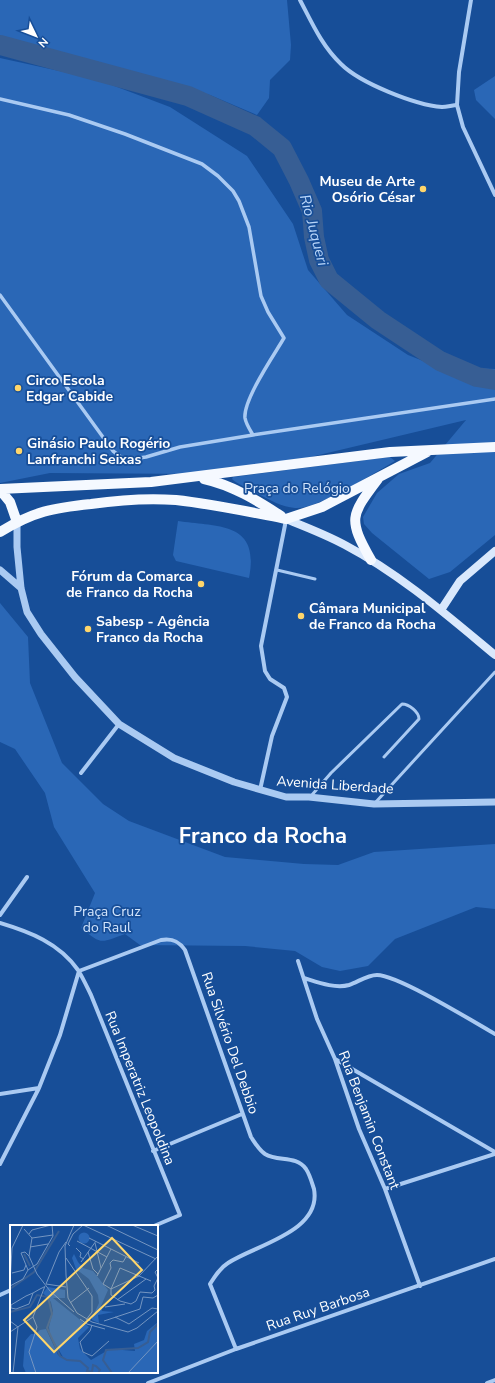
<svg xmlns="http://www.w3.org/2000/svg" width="495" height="1383" font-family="'Nunito Sans',sans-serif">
<rect width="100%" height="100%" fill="#174e98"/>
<!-- green -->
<path fill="#2a67b6" d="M0 0H287L291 45 290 60 270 80 269 98 257 115 210 95 0 41Z
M0 58 96 79 170 107 247 156 293 224 308 270 347 315 408 355 436 366 495 369V535L450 572 429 579 372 533 364 524 363 517 377 493 399 474 430 463 466 420 281 464 203 474 50 473 0 483Z
M495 76V119L476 100 474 90Z
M390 457 395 461C374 473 317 510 295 508 282 507 270 500 258 494 250 489 238 485 232 479L233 477Z
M178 521C220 527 260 522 249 578L176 561 173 555Z
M0 603 28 637 30 683 62 763 103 804 129 821 225 857 304 864 338 865 374 852 495 844V909L476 907 395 939 368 966 340 971 322 967 295 951 245 946 140 945 125 934C100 943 102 945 81 928L95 893 54 827 45 793 15 749 0 742Z"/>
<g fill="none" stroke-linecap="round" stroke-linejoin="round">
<!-- river -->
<path stroke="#375e94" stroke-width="20" d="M0 45 188 96 255 126 282 148 299 181 312 211 314 237 319 260 329 280 378 320 440 361 477 377 495 380"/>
<!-- service -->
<path stroke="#aacaf2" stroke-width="3" d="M277 570 315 579
M311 796 331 773 402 704C409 704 419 712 419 719L384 757
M375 803 495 672"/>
<!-- pedestrian -->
<path stroke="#aacaf2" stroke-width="3.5" d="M0 99 69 115 125 134 202 164 218 176 233 191 239 201 249 227 261 296 268 312 284 338C274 355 243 400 245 418 246 424 250 430 253 435
M0 295 113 451 125 460 146 457 180 447 253 435 495 399"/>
<!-- minor -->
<path stroke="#aacaf2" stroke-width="4" d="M300 0C312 23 322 46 341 64 360 83 415 105 442 107 447 107 453 105 457 105
M471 0 459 72 457 105 463 127 495 195
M81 773 119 724
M260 790 272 736 287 697 284 688 270 679 265 671 261 646 286 520
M0 915 27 877
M0 923C30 932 59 943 78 970 83 978 87 987 91 995L180 1215 154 1226
M298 961 317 1019 335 1059 359 1129 385 1189 420 1286
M79 971 161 940C172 938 179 941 185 950L251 1137C255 1143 259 1150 265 1154 278 1162 296 1155 306 1169 310 1175 312 1183 314 1189 322 1232 255 1245 228 1263 220 1268 215 1276 210 1284L236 1349
M304 978C317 982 335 989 349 985 358 982 367 975 377 975 398 975 474 1022 495 1034
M335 1059 495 1152
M0 1094 39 1088
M153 1151 242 1114
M0 1164 39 1088 60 1035 79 971
M385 1189 495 1154
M0 1295 11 1290
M148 1383 236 1349 495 1259
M487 1383 495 1380"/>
<!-- tertiary -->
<path stroke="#aacaf2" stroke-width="7" d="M17 522V547L21 588 27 612 41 634 75 677 119 724 174 758 234 782 286 797H309L374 804 495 802
M0 570 21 588"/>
<!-- secondary -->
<path stroke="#d9e8fc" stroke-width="8" d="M286 519C306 527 327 535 345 545 400 574 448 616 495 655
M441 610 460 581 495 551"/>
<!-- primary -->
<path stroke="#f5f9ff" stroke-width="10" d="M204 479C232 485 258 501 281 516
M0 489 151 482 390 452 495 447
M0 490 10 502 17 522
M286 519 322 507 427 452
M0 532C34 511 53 508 91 504 119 500 148 498 176 500 213 504 250 512 286 519
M371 560C348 519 350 516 378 479"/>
</g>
<!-- markers -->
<g fill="#ffd66b" stroke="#174e98" stroke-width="1.5">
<circle cx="423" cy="189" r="4"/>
<circle cx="18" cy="388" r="4"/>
<circle cx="19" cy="451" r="4"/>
<circle cx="201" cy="584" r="4"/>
<circle cx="301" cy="616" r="4"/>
<circle cx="88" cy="629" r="4"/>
</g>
<g text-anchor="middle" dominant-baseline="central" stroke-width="3.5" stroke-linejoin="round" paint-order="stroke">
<!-- poi labels -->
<g font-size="14" font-weight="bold" fill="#fff" stroke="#174e98" text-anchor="start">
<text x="415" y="181" text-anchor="end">Museu de Arte<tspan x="415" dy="16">Osório César</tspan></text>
<text x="26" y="380">Circo Escola<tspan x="26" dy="16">Edgar Cabide</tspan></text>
<text x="27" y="443">Ginásio Paulo Rogério<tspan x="27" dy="16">Lanfranchi Seixas</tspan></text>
<text x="193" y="576" text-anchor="end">Fórum da Comarca<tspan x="193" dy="16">de Franco da Rocha</tspan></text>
<text x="309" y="608">Câmara Municipal<tspan x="309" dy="16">de Franco da Rocha</tspan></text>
<text x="96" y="621">Sabesp - Agência<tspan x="96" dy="16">Franco da Rocha</tspan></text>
</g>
<!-- park labels -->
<g font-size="14" fill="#d2e4fc" stroke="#174e98">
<text x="297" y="488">Praça do Relógio</text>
<text x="107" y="911">Praça Cruz<tspan x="107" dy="16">do Raul</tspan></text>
</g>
<!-- street labels -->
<g font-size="14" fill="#fff" stroke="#174e98">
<text transform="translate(335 785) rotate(4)">Avenida Liberdade</text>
<text transform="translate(230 1043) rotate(71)">Rua Silvério Del Debbio</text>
<text transform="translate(140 1088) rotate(68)">Rua Imperatriz Leopoldina</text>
<text transform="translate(369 1120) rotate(69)">Rua Benjamin Constant</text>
<text transform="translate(318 1309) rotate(-19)">Rua Ruy Barbosa</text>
</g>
<!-- water labels -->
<g font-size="15" font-style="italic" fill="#b7d4f8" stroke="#174e98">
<text transform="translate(314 230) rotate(75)">Rio Juqueri</text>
</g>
<!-- town labels -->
<g font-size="22" font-weight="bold" fill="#fff" stroke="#174e98">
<text x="263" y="836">Franco da Rocha</text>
</g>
</g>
<!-- overview -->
<g transform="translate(10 1225)">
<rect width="148" height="148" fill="#174e98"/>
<path d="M68.5 13a5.5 5.5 0 1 1 11 0a5.5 5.5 0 1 1-11 0ZM64 29 68 37 73 43 83 46 98 65 91 81 92 86 104 87 88 90 89 98 82 95V93L89 78 88 70 79 54 66 44 62 33ZM38 62 55 65V73H43L79 102 68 113 70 124 81 135 100 124 125 126 124 119 134 115 137 106 148 97V148H16L13 141 15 116 21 109H26L30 105 36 104 48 130 53 132 40 110 39 102 43 86 41 77 33 68Z" fill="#2a67b6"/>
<path fill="none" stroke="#375e94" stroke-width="2" d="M14 29 20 41M0 64 24 47 49 6M0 87 20 82 27 70 38 72 42 89 37 103 50 131 57 135 70 136 78 143 77 146 82 147 83 140 86 141 90 145 88 148M102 148 93 135 96 125 128 123 138 117 140 107 148 99"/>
<path fill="none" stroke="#7495c1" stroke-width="1" d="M64 0 55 21 56 50 58 73 67 88 82 97 118 107 127 103 148 86M73 0 146 34M96 0 148 25M122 0 148 11M14 4 22 13 19 31 27 49 40 66 64 87M19 9 22 5 41 0M22 13 43 10M79 13 129 38M67 16 97 32M56 17 49 27 36 59 56 62M85 18 91 43M60 21 58 19 63 9 73 0M20 22 38 19M66 23 71 28 70 32 74 34M78 27 83 44 88 49M56 33 82 71V87L76 95M71 37 86 16M18 45 27 39 43 11 42 0M2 48 14 45 16 40M87 51 101 24M141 56 110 43 101 64V70L110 76 121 79 126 76 130 67 142 68 145 65M0 59 2 23 13 0M0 61 13 54 18 45 11 28 15 27 19 31M101 64 129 51 148 31M101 64 93 59 101 43 100 38 103 35 113 37 116 32M145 65 144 61 148 53 145 47 148 44M23 68 19 79 6 84 1 83V80L16 71 23 68 30 64 34 62M107 75 136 54M60 78 79 63M95 82 115 79M23 92 27 102 19 127 26 148M105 92 119 99 142 83 148 84M70 94 77 99 95 104M0 96 8 102 3 148M94 96 130 84 133 72 143 73 148 70M0 107 23 92 35 61M70 117 73 127 82 131 99 116M70 117 80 106 82 100M118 148 148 116"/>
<path fill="#ffd66b" fill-opacity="0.15" stroke="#ffd66b" stroke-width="2" d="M102 13 132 45 44 127 14 95Z"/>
<rect width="148" height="148" fill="none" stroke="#fff" stroke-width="2"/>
</g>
<!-- north arrow -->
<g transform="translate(36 36) rotate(133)" stroke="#174e98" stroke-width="3" paint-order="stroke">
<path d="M0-3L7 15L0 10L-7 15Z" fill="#ffffff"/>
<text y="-6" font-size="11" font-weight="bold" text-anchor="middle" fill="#ffffff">N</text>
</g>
</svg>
